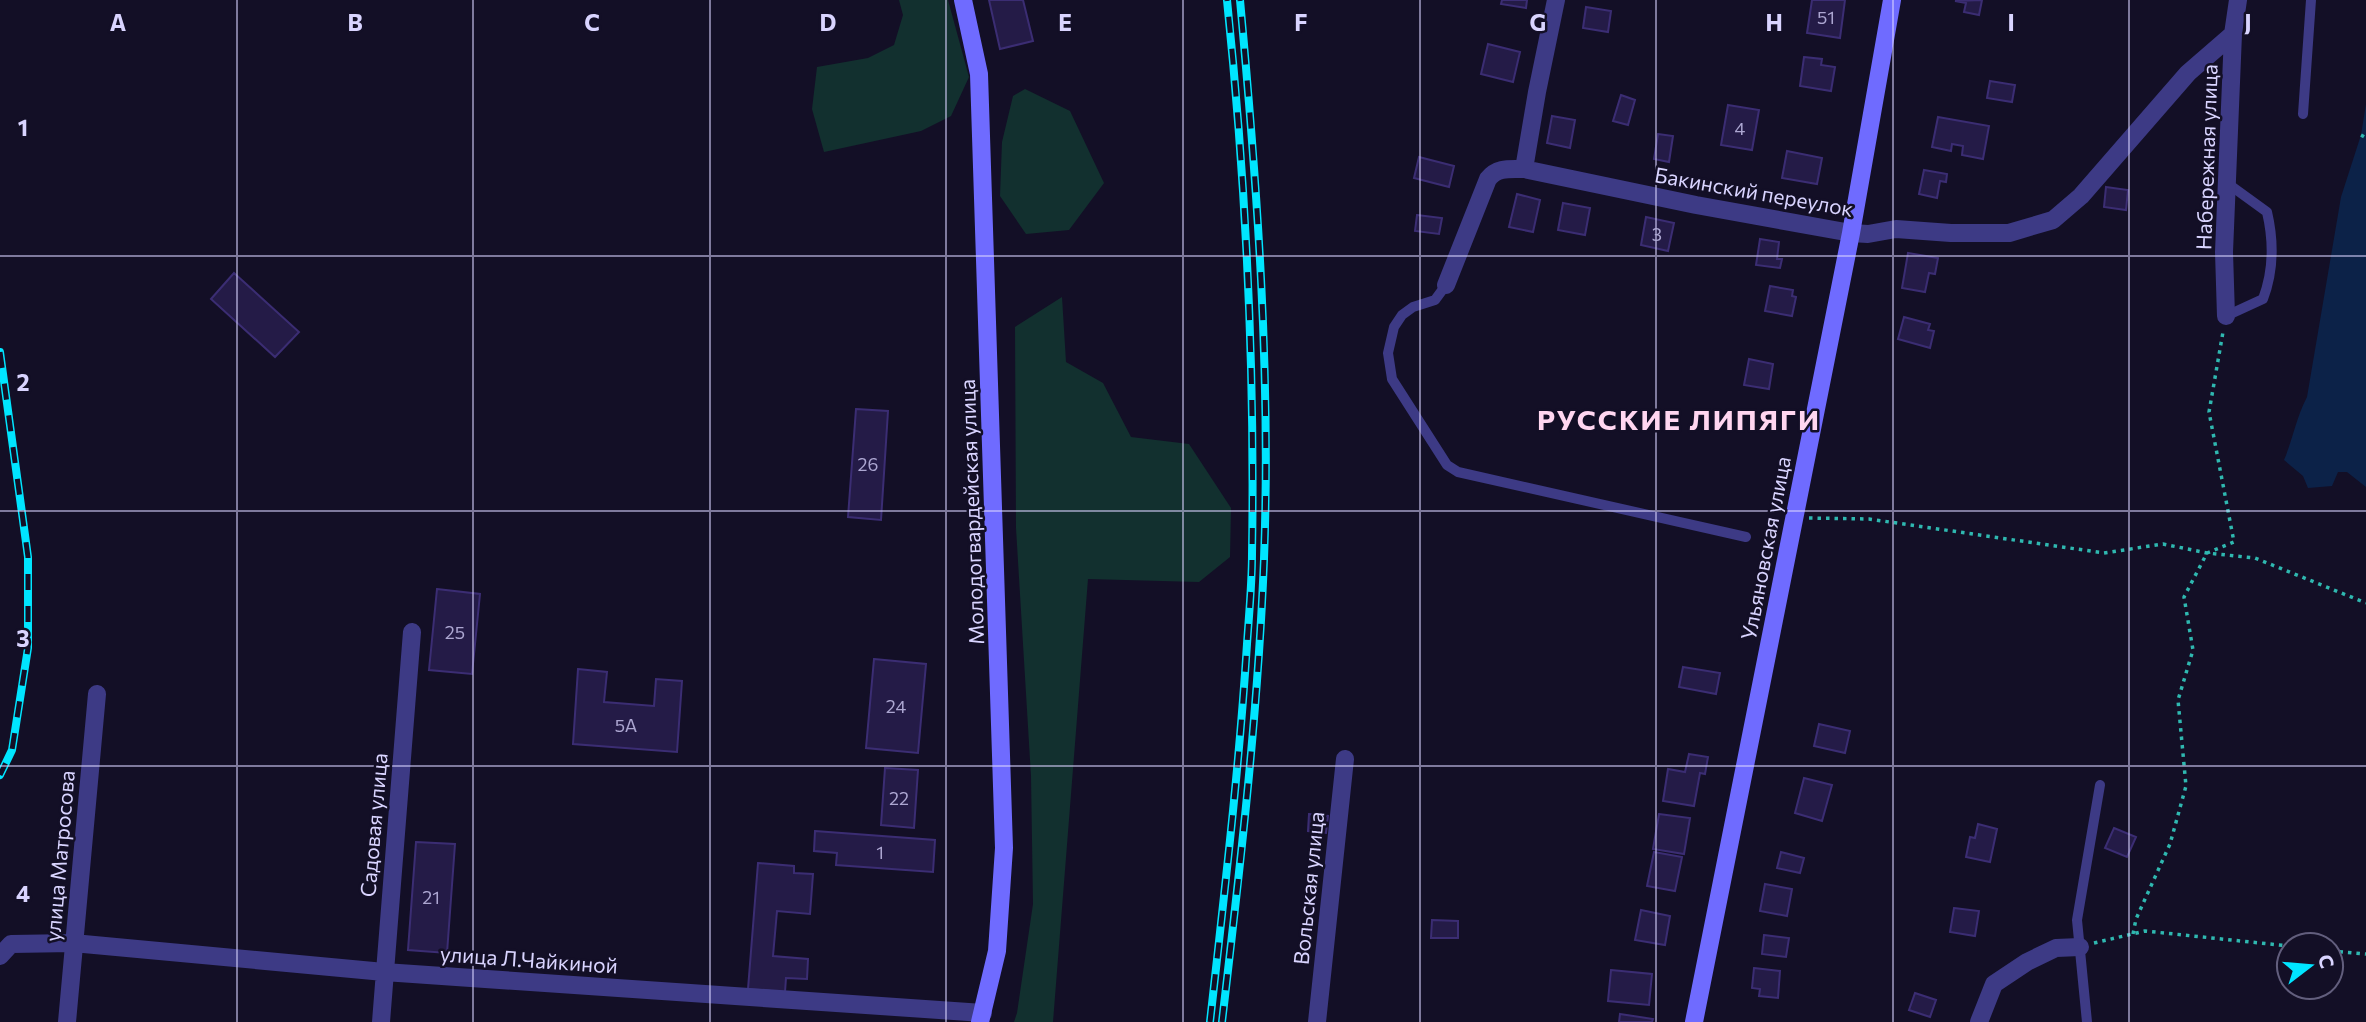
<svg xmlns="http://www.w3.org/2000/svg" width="2366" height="1022" font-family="Commissioner,sans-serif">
<rect width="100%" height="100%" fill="#130f26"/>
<!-- green -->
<path fill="#12302f" d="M899 0H948L969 77 951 116 921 131 824 152 812 109 817 67 868 58 894 45 903 15Z
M1025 89 1070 111 1104 183 1069 230 1026 234 1000 196 1002 142 1013 96Z
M1062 297 1066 362 1103 383 1131 437 1189 444 1231 508 1230 557 1199 582 1088 579 1053 1022H1014L1017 1013 1033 904 1031 776 1016 528 1015 327Z"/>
<!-- water -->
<path fill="#0c2248" d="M2366 104V487L2347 472H2338L2332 486 2308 488 2303 476 2284 460C2293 439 2296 418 2307 397L2341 197 2361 135Z"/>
<!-- building -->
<path fill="#241b47" stroke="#3b2d73" stroke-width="2" d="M989 0H1023L1033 41 1000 49Z
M1502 0H1527L1526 8 1501 4Z
M1812 0H1845L1840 38 1807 33Z
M1982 0 1979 15 1964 12 1966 3 1955 1Z
M1586 7 1611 11 1608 32 1583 28Z
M1488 44 1520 52 1513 82 1481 74Z
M1804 57 1822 59 1821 65 1835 67 1831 91 1800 86Z
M1990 81 2015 85 2012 102 1987 98Z
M1621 95 1635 100 1628 125 1613 121Z
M1728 105 1759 110 1752 150 1721 145Z
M1552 116 1575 120 1570 148 1547 143Z
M1938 117 1989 126 1983 159 1962 155 1963 146 1952 144 1951 151 1932 147Z
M1658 134 1673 136 1669 162 1654 159Z
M1787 151 1822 158 1817 184 1782 178Z
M1419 157 1454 166 1449 187 1414 178Z
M1924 170 1947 174 1946 182 1940 181 1937 198 1919 194Z
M2106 187 2128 190 2126 210 2104 207Z
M1517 194 1540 200 1533 232 1509 227Z
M1563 203 1590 208 1585 235 1558 230Z
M1417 215 1442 218 1439 234 1415 231Z
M1646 217 1674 223 1668 251 1641 245Z
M1760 239 1779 242 1777 259H1782L1780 268 1756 265Z
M1908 253 1938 258 1935 274 1929 273 1925 292 1902 288Z
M234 273 299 332 275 357 211 299Z
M1770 286 1793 290 1792 296 1796 297 1792 316 1765 311Z
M1904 317 1930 324 1928 330 1934 331 1930 348 1898 339Z
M1749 359 1773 364 1769 389 1744 385Z
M856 409 888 411 881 520 848 517Z
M437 589 480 594 472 674 429 670Z
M874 659 926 664 918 753 866 748Z
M1683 667 1720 673 1716 694 1679 687Z
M578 669 607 672 604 702 654 706 656 679 682 681 677 752 573 744Z
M1819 724 1850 731 1845 753 1814 746Z
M1689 754 1708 757 1705 774 1700 773 1694 806 1663 801 1668 769 1685 772Z
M885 768 918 770 914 828 881 825Z
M1804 778 1832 785 1822 821 1795 813Z
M1309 814 1328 816 1326 833 1308 831Z
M1659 814 1690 818 1684 854 1653 849Z
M1978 824 1997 829 1990 862 1966 857 1970 837 1975 838Z
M2114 828 2136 837 2127 857 2105 848Z
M815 831 935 840 933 872 836 865 837 853 814 851Z
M416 842 455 844 447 953 408 950Z
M1654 852 1682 857 1675 891 1647 886Z
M1781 852 1804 858 1800 873 1777 868Z
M758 863 794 866V873L813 874 810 914 777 911 773 956 808 959 807 979 786 978 785 992 748 989Z
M1765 884 1792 889 1787 916 1760 911Z
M1954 908 1979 911 1975 936 1950 932Z
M1641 910 1670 916 1665 945 1635 940Z
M1432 920 1458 921V938H1431Z
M1764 935 1789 938 1786 957 1762 954Z
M1754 968 1780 971 1778 998 1759 996 1760 989 1752 988Z
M1611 970 1652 974 1649 1005 1608 1001Z
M1915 993 1936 1000 1930 1017 1909 1010Z
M1620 1014 1653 1019 1652 1022H1619Z"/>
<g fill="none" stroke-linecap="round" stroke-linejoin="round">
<!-- path -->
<path stroke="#2fb8b0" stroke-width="3.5" stroke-dasharray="3.5 5" stroke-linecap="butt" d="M2361 135 2366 138
M1809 518 1869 519 2104 553 2163 544 2207 553 2255 558 2366 603
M2133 934 2136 919 2170 844 2186 786 2178 700 2193 650 2184 597 2207 553 2234 542 2209 412 2223 332
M2094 943 2145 931 2289 946
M2331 951 2366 954"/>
<!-- lane -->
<path stroke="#3d3a85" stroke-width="10" d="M2303 114 2311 0
M1446 285 1435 300 1413 307 1402 315 1394 327 1388 353 1392 379 1447 465 1458 472 1746 537
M2226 316 2263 299C2274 270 2274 242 2267 212L2227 183
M2087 1022 2077 920 2100 785"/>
<!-- street -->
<path stroke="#3d3a85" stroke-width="18" d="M1524 169 1696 205 1851 233 1868 234 1896 229 1951 233H2009L2053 220 2081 196 2188 73 2233 34
M1446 285 1488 179C1497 167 1510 169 1524 169L1537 92 1556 0
M2226 316 2224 252 2233 34 2238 0
M0 956 11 944 73 943 384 972 983 1013
M67 1022 97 694
M381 1022 412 632
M1317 1022 1345 759
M1979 1022 1994 984 2027 962 2056 948 2080 947"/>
<!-- secondary -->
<path stroke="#6f6bff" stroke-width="18" d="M963 0 979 74 1004 848 997 951 980 1022
M1694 1022 1851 233 1892 0"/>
<defs>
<path id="rail" d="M0 352 28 557V648L12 750 0 775
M1210 1022C1224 896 1239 770 1247 644 1249 614 1252 584 1252 554 1255 369 1246 184 1227 0
M1222 1022C1240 868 1258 714 1264 559 1271 373 1257 185 1240 0"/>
</defs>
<!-- rail casing -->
<use href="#rail" stroke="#00e5ff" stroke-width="8"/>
<!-- rail -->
<use href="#rail" stroke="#130f26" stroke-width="5" stroke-dasharray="16" stroke-linecap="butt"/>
</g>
<!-- grid -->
<path fill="none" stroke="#d9d4ff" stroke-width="2" stroke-opacity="0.55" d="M237 0V1022M473 0V1022M710 0V1022M946 0V1022M1183 0V1022M1420 0V1022M1656 0V1022M1893 0V1022M2129 0V1022M0 256H2366M0 511H2366M0 766H2366"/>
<g text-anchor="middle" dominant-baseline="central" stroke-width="5" stroke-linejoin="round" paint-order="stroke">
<!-- number labels -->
<g font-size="18" fill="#aca6d1">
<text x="1826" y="17">51</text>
<text x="1740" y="128">4</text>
<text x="1657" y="234">3</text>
<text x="868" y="464">26</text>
<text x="455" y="632">25</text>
<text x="896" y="706">24</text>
<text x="626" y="725">5А</text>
<text x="899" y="798">22</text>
<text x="880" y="852">1</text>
<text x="431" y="897">21</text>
</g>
<!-- street labels -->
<g font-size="21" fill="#d9d4ff" stroke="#130f26">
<text transform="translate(2206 157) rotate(-88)">Набережная улица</text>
<text transform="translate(1754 191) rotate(10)">Бакинский переулок</text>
<text transform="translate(971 512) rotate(-92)">Молодогвардейская улица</text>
<text transform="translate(1765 548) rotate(-79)">Ульяновская улица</text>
<text transform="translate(373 825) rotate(-85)">Садовая улица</text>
<text transform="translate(59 856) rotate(-85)">улица Матросова</text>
<text transform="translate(1308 888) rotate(-84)">Вольская улица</text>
<text transform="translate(529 959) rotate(4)">улица Л.Чайкиной</text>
</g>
<!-- district labels -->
<g font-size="28" font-weight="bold" letter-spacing="2" fill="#ffd6f0" stroke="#130f26">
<text x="1679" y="419">РУССКИЕ ЛИПЯГИ</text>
</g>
</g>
<g font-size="23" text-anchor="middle" font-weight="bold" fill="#d9d4ff" stroke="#130f26" stroke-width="5" stroke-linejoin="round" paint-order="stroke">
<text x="118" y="31">A</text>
<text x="355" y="31">B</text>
<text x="592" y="31">C</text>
<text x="828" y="31">D</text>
<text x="1065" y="31">E</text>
<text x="1301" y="31">F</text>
<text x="1538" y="31">G</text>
<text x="1774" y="31">H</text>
<text x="2011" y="31">I</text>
<text x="2248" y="31">J</text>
<text x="23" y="136">1</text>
<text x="23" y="391">2</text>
<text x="23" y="647">3</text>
<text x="23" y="902">4</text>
</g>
<!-- north arrow -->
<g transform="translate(2310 966) rotate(74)"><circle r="33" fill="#130f26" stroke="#625e7d" stroke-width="2"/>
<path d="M0-5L12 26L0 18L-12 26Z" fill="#00e5ff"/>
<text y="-10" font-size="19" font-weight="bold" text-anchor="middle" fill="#d9d4ff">С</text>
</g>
</svg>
